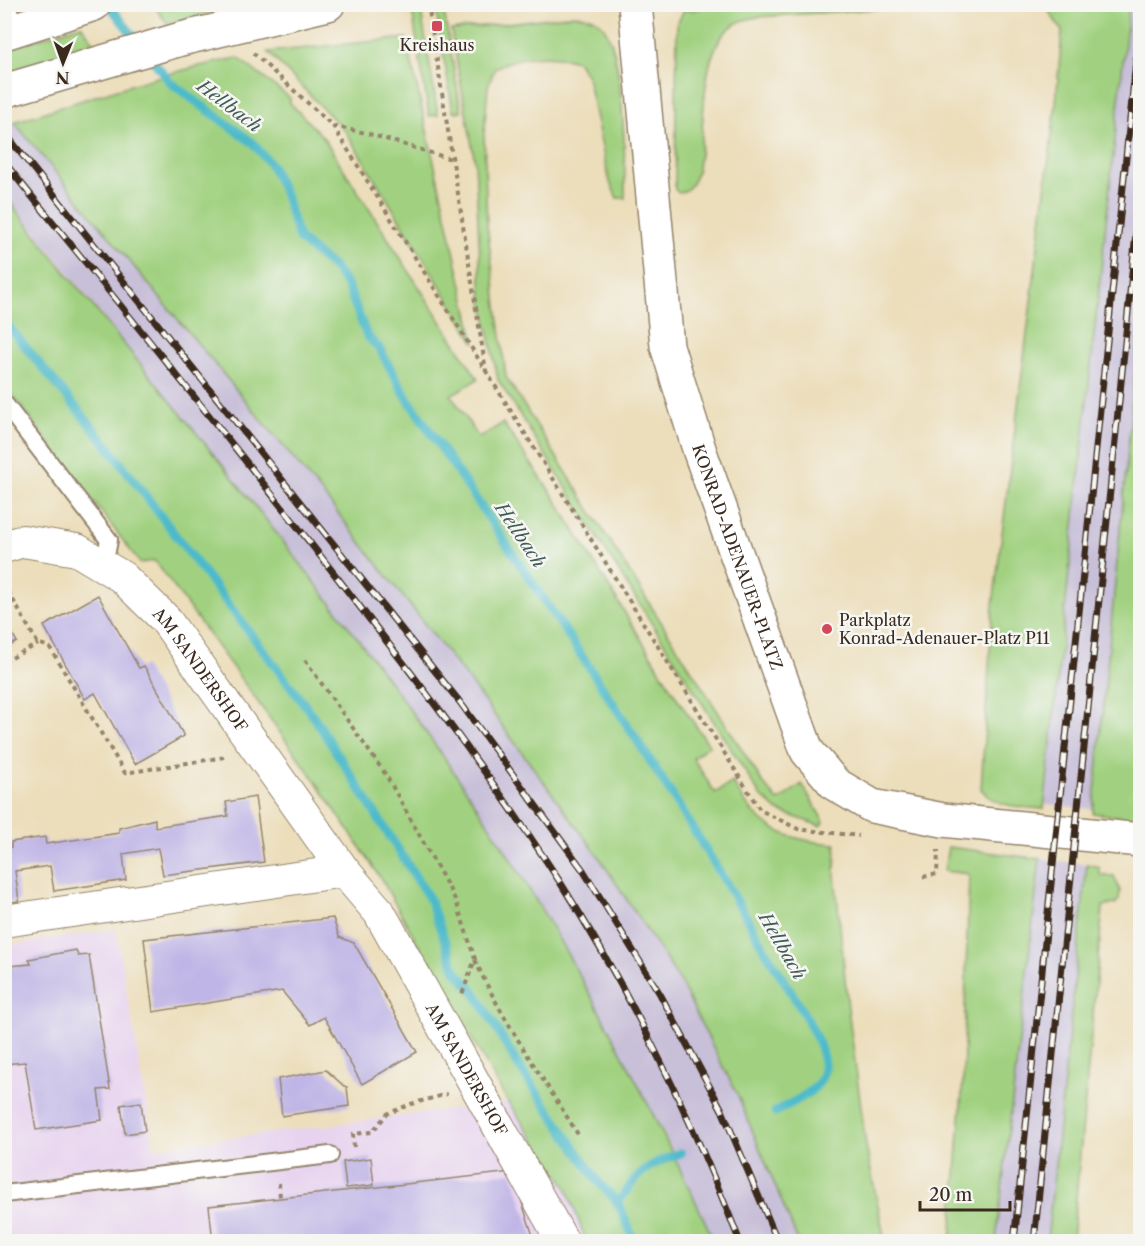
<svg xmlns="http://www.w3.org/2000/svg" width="1145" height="1246" font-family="'Libre Caslon Text',serif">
<rect width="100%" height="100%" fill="#f6f6f2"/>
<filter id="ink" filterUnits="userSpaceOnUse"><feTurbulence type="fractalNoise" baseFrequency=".0167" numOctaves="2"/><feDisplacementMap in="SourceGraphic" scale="12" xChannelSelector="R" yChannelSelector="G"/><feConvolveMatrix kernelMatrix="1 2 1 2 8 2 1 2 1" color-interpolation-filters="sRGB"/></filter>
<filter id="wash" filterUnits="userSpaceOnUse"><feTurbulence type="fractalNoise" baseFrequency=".008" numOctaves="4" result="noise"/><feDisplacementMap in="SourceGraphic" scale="24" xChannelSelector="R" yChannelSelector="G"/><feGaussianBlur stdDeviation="1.35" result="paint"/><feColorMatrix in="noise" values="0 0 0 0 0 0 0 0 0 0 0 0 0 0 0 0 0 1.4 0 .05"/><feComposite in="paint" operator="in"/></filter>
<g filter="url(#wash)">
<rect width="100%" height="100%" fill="#ecdebb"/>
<!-- built -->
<path fill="#e7d2ef" d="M116 929 154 1148 508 1102 565 1184 585 1241H5L4 946Z"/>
<!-- industrial -->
<path fill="#c8bfd8" d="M1129 5H1140V322L1093 809 1045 804Z
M14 122 322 493 467 678 599 857 677 978 738 1096 798 1241H714L665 1135 561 945 514 866 420 723 302 566 5 194V126Z
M1040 859 1087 864 1047 1241 996 1242Z"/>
<!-- green -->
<path fill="#a1d180" stroke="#6e7e4f" stroke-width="1.5" d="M153 5H245L167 23Z
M411 5H420L438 115 429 116Z
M435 5H443L461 111 453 112Z
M708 5V4L940 5 757 17C750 19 741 20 735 24 683 57 720 186 679 193L675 190 677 24 684 10H695Z
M1034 5H1129L1044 809C1021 807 996 808 981 789L993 605 1056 103 1062 31 1046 7Z
M574 15C586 16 595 16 603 26 624 52 625 161 625 198H617L609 180 587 76 577 61C550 53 520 55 495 68L488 86 484 133 487 225 506 377 763 783 778 801 802 784 824 822 820 826 778 811 760 795 498 380 482 299 475 162 451 30Z
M81 25 96 45 5 75 4 50Z
M406 38 470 322 475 343 346 132 268 52Z
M238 58 290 98V103L323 137 478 379 451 395 479 438 503 423 554 497 677 698 709 745 693 758 715 793 733 782C756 828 786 841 836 844L835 875 848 1008 866 1146 885 1241H798L738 1096 678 978 599 857 467 678 322 493 14 122C88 99 161 72 238 58Z
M4 194C57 264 113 330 168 398 254 503 339 610 418 721 535 882 631 1061 714 1241H586L565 1184 508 1102 380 877 314 779 155 561 140 563 5 385Z
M1140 322V819L1093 813Z
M948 847 1040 859 996 1241H951L963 1079 969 874 944 871Z
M1087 864 1099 867 1101 876H1114L1120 891 1119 900 1115 904 1103 906 1072 1241H1047Z"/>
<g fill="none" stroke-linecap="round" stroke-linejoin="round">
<!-- stream -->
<path stroke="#4ebac9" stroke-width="9" d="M108 4 171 83 253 143 271 165 285 195 299 239 334 268 348 287 367 336 379 348 406 396C529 578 655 757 764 948 780 976 822 1034 824 1064 826 1090 794 1101 775 1112
M4 321 107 445 314 717 429 898 456 971 476 994 518 1065 597 1180 618 1203
M635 1242 618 1203C638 1172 645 1165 681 1153"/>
</g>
<g id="blocks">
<!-- building -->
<path fill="#bfb5e6" d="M98 595 139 668 144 666 184 736 135 764 95 693 85 699 44 626Z
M4 619 17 642 4 649Z
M255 797 264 862 163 875 158 848 123 854 126 880 54 891 50 866 15 871 19 901 4 903V848L11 847V842L45 837 46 844 119 833V828L155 819V827L228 816 226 802Z
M333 918 339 937 354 943 417 1052 362 1084 324 1017 310 1025 282 991 153 1012 144 939Z
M4 950 8 966 31 964 29 959 76 950 78 956 89 955 110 1089 98 1090 102 1120 36 1130 25 1062 4 1064Z
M326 1070 344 1086 347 1087 349 1106 282 1116 278 1079Z
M141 1102 145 1131 125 1134 121 1105Z
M371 1158 374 1185 346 1188 343 1162Z
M512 1172 535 1242H213L209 1206Z"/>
</g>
</g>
<g filter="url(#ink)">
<use href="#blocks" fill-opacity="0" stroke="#94846c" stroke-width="1.5"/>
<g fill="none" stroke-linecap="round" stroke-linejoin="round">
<defs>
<path id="service" d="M4 7 21 27
M4 403 109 540 104 566
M4 1194 330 1155"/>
<g id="minor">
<path id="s1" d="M4 547 23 541 77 550 122 577 165 619 344 871 4 921"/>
<path id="s2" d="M344 871 379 912 563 1242"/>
</g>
<g id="tertiary">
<path id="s3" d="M635 4 667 346 700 452 807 751 835 784 872 806 943 820 1140 840"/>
</g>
<path id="secondary" d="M4 33 94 4
M4 91 181 39 328 4"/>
</defs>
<!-- service casing -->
<use href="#service" stroke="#94846c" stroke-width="20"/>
<!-- minor casing -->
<use href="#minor" stroke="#94846c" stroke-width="34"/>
<!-- tertiary casing -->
<use href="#tertiary" stroke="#94846c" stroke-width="36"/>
<!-- secondary casing -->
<use href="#secondary" stroke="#94846c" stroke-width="36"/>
<!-- path -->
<path stroke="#94846c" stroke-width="4" stroke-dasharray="4.5 4.5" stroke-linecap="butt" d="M428 4 486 371
M253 53 333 126 760 810 798 829 859 836
M333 126 366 133 451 159
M4 584 38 644 49 646 125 773 225 757
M305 660 386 775 456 901 475 959 461 997
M4 662 38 644
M923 877 937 874 938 850
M475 960C503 1022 543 1078 579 1136
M354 1147 353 1134 372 1132 387 1114 411 1104 447 1094
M279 1183 280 1198"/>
<!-- service -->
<use href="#service" stroke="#fff" stroke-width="16"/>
<!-- minor -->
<use href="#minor" stroke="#fff" stroke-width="32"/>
<!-- tertiary -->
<use href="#tertiary" stroke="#fff" stroke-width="33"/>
<!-- secondary -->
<use href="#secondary" stroke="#fff" stroke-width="33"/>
<defs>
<path id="rail" d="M4 132 459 701 583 870 660 994 722 1110 778 1242
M4 162C119 304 235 445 346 589 421 685 494 780 560 882 632 995 691 1117 740 1242
M1014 1242 1140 22
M1034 1242 1140 194"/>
</defs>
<!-- rail casing -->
<use href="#rail" stroke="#3b2a1e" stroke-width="7"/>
<!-- rail -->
<use href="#rail" stroke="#f6f6f2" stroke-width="4.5" stroke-dasharray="14" stroke-linecap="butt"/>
</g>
</g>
<!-- markers -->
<g fill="#d1495b" stroke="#f6f6f2" stroke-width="2">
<rect x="431" y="20" width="12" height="12" rx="3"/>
<circle cx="827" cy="629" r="6"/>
</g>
<g text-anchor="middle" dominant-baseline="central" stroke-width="5" stroke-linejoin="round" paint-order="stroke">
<!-- poi labels -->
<g font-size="16" fill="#3b2a1e" stroke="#f6f6f2">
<text x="437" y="45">Kreishaus</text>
<text x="839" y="620" text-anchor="start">Parkplatz<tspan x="839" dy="18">Konrad-Adenauer-Platz P11</tspan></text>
</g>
<!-- street labels -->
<g font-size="16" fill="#3b2a1e" stroke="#f6f6f2">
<text stroke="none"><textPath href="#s3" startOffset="566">KONRAD-ADENAUER-PLATZ</textPath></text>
<text stroke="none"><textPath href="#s1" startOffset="249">AM SANDERSHOF</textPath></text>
<text stroke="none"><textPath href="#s2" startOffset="234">AM SANDERSHOF</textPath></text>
</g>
<!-- water labels -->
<g font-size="18" font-style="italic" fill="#425c5a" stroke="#f6f6f2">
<text transform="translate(229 106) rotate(37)">Hellbach</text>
<text transform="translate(520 535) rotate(56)">Hellbach</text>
<text transform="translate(782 946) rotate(60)">Hellbach</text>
</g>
</g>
<!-- margin -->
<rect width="1145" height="1246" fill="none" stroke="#f6f6f2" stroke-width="24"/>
<!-- north arrow -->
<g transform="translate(63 63) rotate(181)" stroke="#f6f6f2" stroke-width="4.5" paint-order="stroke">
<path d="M0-4.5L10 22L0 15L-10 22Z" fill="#3b2a1e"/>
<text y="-9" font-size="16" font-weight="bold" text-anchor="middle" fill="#3b2a1e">N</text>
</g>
<!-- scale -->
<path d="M920 1201v9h90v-9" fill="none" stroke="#3b2a1e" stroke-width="3"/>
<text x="929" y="1201" font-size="18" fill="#3b2a1e" stroke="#f6f6f2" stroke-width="4.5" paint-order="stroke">20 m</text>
</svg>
